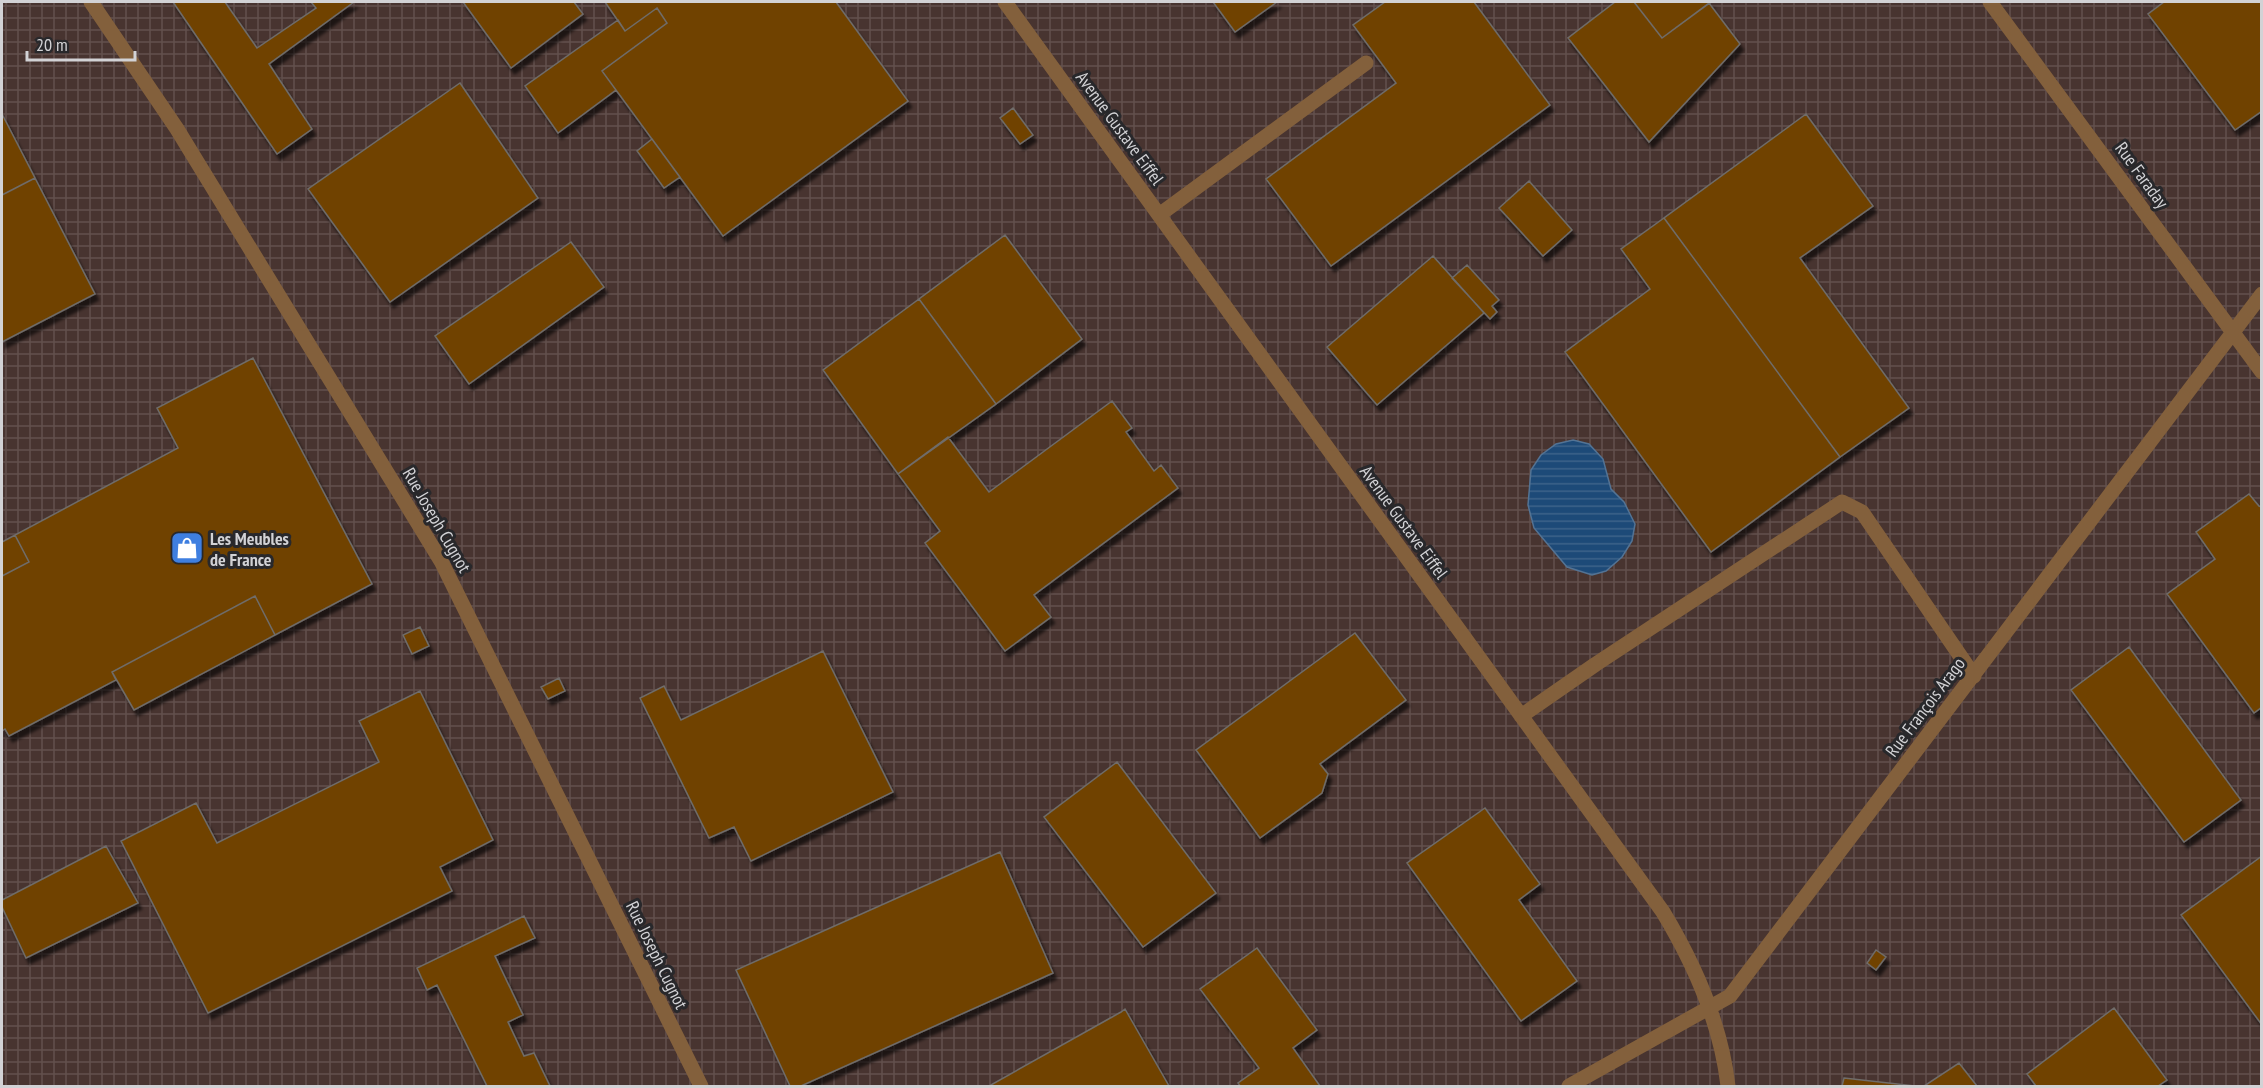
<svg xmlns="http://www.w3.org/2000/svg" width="2263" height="1088" font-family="'PT Sans Narrow',sans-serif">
<defs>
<pattern id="industrial-grid" width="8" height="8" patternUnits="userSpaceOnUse" patternTransform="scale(1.5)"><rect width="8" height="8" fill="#483430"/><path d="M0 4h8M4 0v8" fill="none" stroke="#62504d"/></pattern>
<pattern id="water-rules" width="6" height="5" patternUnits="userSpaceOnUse" patternTransform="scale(1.5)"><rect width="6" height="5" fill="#1d4a78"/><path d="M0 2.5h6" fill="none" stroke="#3d638a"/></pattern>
<filter id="shadow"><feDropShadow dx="3.5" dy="6" stdDeviation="1.5" flood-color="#0009"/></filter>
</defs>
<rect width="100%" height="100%" fill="#323235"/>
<!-- industrial -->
<path fill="url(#industrial-grid)" d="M2 2H2261V1086H2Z"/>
<!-- water -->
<path fill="url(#water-rules)" stroke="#537394" stroke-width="1.5" d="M1573 440 1589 444 1603 459 1611 489 1624 502 1635 524 1632 541 1622 557 1606 571 1592 575 1567 567 1534 528 1528 505 1531 470 1541 455 1556 444Z"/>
<!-- building -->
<path fill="#6f4303" stroke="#6f6c69" stroke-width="1.5" filter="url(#shadow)" d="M173 2H225L257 48 316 8 311 2H354L269 64 312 129 277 154Z
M463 2H574L583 14 511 68Z
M605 2H836L908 101 723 236 602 71 667 23 657 8 625 31Z
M1213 2H1277L1235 32Z
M1385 2H1474L1550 105 1331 266 1266 179 1396 83 1353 25Z
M1615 2H1634L1662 38 1709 3 1740 44 1649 142 1568 38Z
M1634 2H1711L1662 38Z
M2164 2H2262V111L2235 130 2148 14Z
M657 8 667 23 602 71 616 90 558 133 525 86 618 20 625 31Z
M460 83 538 198 390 302 308 189Z
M1013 108 1033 135 1020 144 1000 118Z
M2 114 35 178 2 195Z
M1806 114 1873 206 1800 258 1909 408 1840 457 1664 218Z
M652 139 680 177 664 188 637 151Z
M35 178 95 294 2 342V195Z
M1529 181 1572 230 1543 256 1499 208Z
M1664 218 1840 457 1711 552 1565 352 1650 289 1621 249Z
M1005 235 1082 339 996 404 919 299Z
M571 242 604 287 469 384 435 336Z
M1433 256 1484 313 1377 405 1327 347Z
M1467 265 1499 300 1492 306 1497 312 1490 319 1452 278Z
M919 299 996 404 898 474 823 370Z
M253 358 372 584 275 635 255 596 112 672 116 680 9 736 5 729 2 731V576L29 562 15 535 178 448 157 408Z
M1112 401 1132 428 1126 432 1154 471 1161 465 1178 488 1034 595 1051 617 1005 651 925 543 940 531 898 474 948 437 989 492Z
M2249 494 2259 506 2262 507V707L2254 713 2167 594 2215 559 2196 532Z
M15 535 29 562 2 576V542Z
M255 596 275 635 134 710 112 672Z
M420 627 429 646 412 654 403 635Z
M1355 633 1406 700 1320 764 1328 774 1322 793 1260 838 1196 750Z
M2129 647 2241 800 2184 842 2071 690Z
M823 651 893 792 751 861 734 827 709 838 640 698 664 686 681 720Z
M559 678 565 691 548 699 541 687Z
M420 691 493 840 440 867 452 891 208 1013 121 841 196 803 217 843 379 762 359 721Z
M1117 762 1216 893 1143 947 1044 817Z
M1485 808 1540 884 1519 900 1577 981 1521 1021 1407 863Z
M106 846 138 903 26 958 2 907V900Z
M1000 852 1053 973 801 1086H790L736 970Z
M2262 856V1025L2181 915Z
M524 916 535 938 495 956 523 1015 508 1022 524 1056 534 1053 550 1086H487L437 985 427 990 417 968Z
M1257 948 1317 1030 1293 1048 1320 1086H1240L1238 1083 1259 1068 1200 989Z
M1876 950 1886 957 1876 970 1867 963Z
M2114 1008 2167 1080 2158 1086H2036L2027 1074Z
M1125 1009 1169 1086H989L1121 1012Z
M1959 1063 1977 1086H1924Z
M1844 1078 1915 1086H1842Z"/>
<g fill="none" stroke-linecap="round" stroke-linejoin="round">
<!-- minor -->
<path stroke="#83603c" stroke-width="15" d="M91 2 177 129 441 561 701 1086
M1005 2 1663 912C1695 965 1721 1025 1728 1086
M1990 2 2262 372
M1159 215 1366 63
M1521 716 1596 664 1842 502 1862 512 1974 676
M1569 1086 1730 996 2262 294"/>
</g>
<!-- icons -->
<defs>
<symbol id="shop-square" viewBox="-11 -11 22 22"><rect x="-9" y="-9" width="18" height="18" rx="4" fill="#3f7fe0" stroke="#28282b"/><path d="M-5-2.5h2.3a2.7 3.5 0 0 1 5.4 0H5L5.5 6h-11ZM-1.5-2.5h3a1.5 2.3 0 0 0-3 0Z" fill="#fff"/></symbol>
</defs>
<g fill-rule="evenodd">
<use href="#shop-square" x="168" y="529" width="38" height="38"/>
</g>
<g text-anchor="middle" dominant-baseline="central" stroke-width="6" stroke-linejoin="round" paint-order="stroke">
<!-- street labels -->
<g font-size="18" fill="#d2d2d5" stroke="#28282b">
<text transform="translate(1120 128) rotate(54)">Avenue Gustave Eiffel</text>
<text transform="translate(2142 175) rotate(54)">Rue Faraday</text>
<text transform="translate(437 520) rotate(60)">Rue Joseph Cugnot</text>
<text transform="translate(1404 522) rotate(54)">Avenue Gustave Eiffel</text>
<text transform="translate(1925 707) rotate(-53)">Rue François Arago</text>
<text transform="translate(657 955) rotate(64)">Rue Joseph Cugnot</text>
</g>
<!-- poi labels -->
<g font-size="18" font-weight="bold" fill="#d2d2d5" stroke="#28282b" text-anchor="start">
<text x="210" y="538">Les Meubles<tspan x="210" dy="21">de France</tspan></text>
</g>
</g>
<!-- border -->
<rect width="2263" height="1088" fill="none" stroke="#d2d2d5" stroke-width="6"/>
<!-- scale -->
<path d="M27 51v9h108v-9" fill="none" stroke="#d2d2d5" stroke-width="3"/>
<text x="36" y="51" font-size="18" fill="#d2d2d5" stroke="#28282b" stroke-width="4.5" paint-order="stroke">20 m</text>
</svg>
